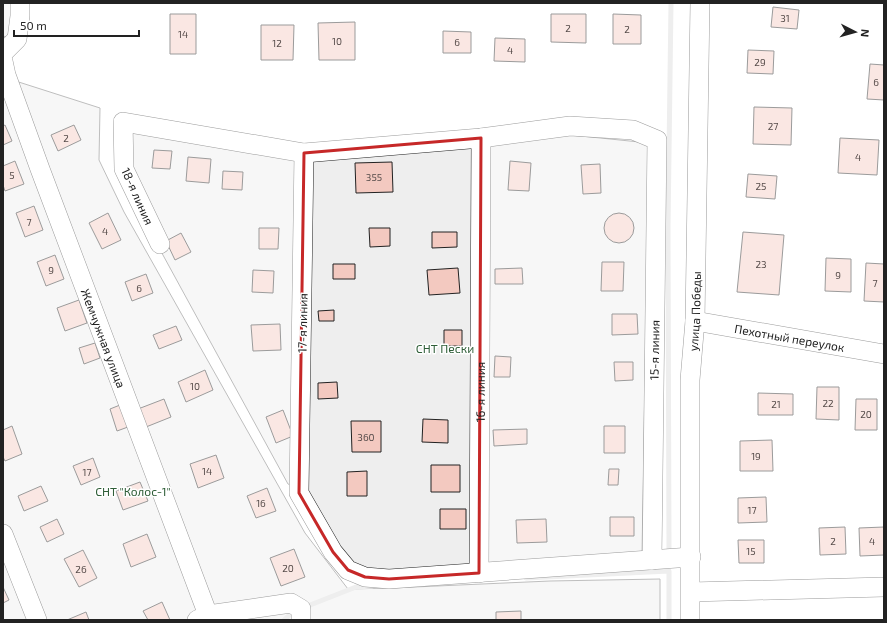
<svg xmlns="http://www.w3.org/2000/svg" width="887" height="623" font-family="'Exo 2',sans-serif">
<rect width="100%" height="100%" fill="#fff"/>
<!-- green -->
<path fill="#eee" stroke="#6f6f6f" d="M3 3H14V19L7 37 3 36Z
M3 77 100 108 99 160 124 212 305 533 348 589 392 588 550 581 660 579V620H3Z
M116 126 294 156 571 135 649 143 642 554 392 570 367 569 348 561 307 492 288 484 116 169Z"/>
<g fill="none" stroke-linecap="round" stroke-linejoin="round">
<!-- stream -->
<path stroke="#d9d9d9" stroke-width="5" d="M669 551 668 228 671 3
M526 578 669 571V620
M305 607 356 587 372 586
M284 620 293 612"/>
</g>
<!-- building -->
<path fill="#f3c9c0" stroke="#222" d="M773 7 799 10 797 29 771 27Z
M170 14H196V54H170Z
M551 14H586V43L551 42Z
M613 14 641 15V44H613Z
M355 22V60H319L318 23Z
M261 25H294L293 60H261Z
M443 31 471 32V53H443Z
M495 38 525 39V62L494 61Z
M748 50 774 51 773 74 747 73Z
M870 64 884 65V100L867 99Z
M754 107 792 108 791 145 753 144Z
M5 125 12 141 3 145V126Z
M74 125 81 140 58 151 51 135Z
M840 138 879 140 877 175 838 173Z
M154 150 172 151 170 169 152 168Z
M188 157 211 159 209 183 186 181Z
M15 161 24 184 5 191 3 185V166Z
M510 161 531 163 529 191 508 190Z
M392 162 393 192 356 193 355 163Z
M600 164 601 193 583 194 581 165Z
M223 171 243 172 242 190 222 189Z
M748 174 777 176 775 199 746 197Z
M34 206 43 230 25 237 16 213Z
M108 213 121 240 102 249 89 223Z
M604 228a15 15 0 1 1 30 0a15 15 0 1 1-30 0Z
M259 228H279L278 249H259Z
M369 228H390V246L370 247Z
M432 232H457V247L432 248Z
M743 232 784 235 779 295 737 292Z
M181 233 191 252 175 260 166 241Z
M55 255 64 279 46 286 37 262Z
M826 258 851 259V292L825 291Z
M602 262H624L623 291H601Z
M866 263 884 264V302L864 301Z
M333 264H355V279H333Z
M458 268 460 293 429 295 427 270Z
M522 268 523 284H495V269Z
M253 270 274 271 273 293 252 292Z
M146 274 153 293 132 301 125 282Z
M79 300 87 323 65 331 57 308Z
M334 310V321H319L318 311Z
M612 314H637L638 334 612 335Z
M280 324 281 350 253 351 251 325Z
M176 326 182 340 159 349 153 335Z
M444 330H462V346H444Z
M95 343 100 358 84 364 79 348Z
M495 356 511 357 510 377H494Z
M614 362H633V380L615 381Z
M205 370 213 390 186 402 178 382Z
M337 382 338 398 318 399V383Z
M817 387H839V420L816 419Z
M758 393 793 394V415H758Z
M164 399 171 417 146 427 138 409Z
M856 399H877V430H855Z
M120 405 128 427 117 431 110 409Z
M283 410 293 436 276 443 266 417Z
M423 419 448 420V443L422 442Z
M351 421H381V452H352Z
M12 426 22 454 5 461 3 457V430Z
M604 426H625V453H604Z
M527 429V444L494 446 493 430Z
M772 440 773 471H740V441Z
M216 455 224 478 198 488 190 464Z
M93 458 100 477 81 485 73 466Z
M431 465H460V492H431Z
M609 469H619L618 485H608Z
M367 471V496H347V472Z
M140 482 148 501 123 510 116 491Z
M41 486 48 501 24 511 18 496Z
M267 488 276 511 256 518 247 496Z
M766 497 767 522 738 523V498Z
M440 509H466V529H440Z
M610 517H634V536H610Z
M57 519 64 534 47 542 40 527Z
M546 519 547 542 517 543 516 520Z
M845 527 846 554 820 555 819 528Z
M884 527V555L860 556 859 528Z
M147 534 156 557 131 567 123 544Z
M738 540H764V563H739Z
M294 549 305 577 281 586 270 558Z
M83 550 97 578 79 587 64 559Z
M3 587 9 600 3 603Z
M162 602 170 620H148L143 611Z
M521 611V620H496V612Z
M86 612 89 620H67Z"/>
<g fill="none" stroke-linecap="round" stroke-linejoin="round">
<defs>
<g id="minor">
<path d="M3 53 17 39 20 16V3"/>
<path id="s1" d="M3 61 6 75 40 169 208 615"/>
<path d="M304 153 299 493 333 552 348 570 365 577 389 579 691 557"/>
<path d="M160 244 124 169 123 122 304 153 481 138 570 126 633 130 657 140 652 560"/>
<path id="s2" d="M695 321 884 354"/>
<path d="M3 534 37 620"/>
<path id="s3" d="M479 573 481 138"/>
<path d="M691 592 884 587"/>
<path d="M197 620 208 615 291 603 301 609V620"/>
<path id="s4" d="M690 620V380L695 321 700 3"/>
</g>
</defs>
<!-- minor casing -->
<use href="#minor" stroke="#222" stroke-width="20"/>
<!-- minor -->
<use href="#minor" stroke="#fff" stroke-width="19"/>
</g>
<!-- marked area -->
<path d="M0 0H887V623H0ZM481 138 479 573 389 579 365 577 348 570 333 552 299 493 304 153Z" fill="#fff" fill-opacity=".55" fill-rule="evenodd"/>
<path fill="none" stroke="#c62828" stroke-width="3" stroke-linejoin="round" d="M481 138 479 573 389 579 365 577 348 570 333 552 299 493 304 153Z"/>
<g text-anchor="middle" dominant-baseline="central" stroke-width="3" stroke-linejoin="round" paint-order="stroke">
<!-- number labels -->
<g font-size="10" fill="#564c4a">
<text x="785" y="18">31</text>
<text x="568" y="28">2</text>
<text x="627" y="29">2</text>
<text x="183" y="34">14</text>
<text x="337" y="41">10</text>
<text x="457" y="42">6</text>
<text x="277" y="43">12</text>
<text x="510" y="50">4</text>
<text x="760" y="62">29</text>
<text x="876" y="82">6</text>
<text x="773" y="126">27</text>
<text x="66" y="138">2</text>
<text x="858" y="157">4</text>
<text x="12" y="175">5</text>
<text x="374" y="177">355</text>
<text x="761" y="186">25</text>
<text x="29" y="222">7</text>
<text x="105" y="231">4</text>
<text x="761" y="264">23</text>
<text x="51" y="270">9</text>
<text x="838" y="275">9</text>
<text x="875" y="283">7</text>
<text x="139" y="288">6</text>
<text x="195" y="386">10</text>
<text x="828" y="403">22</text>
<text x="776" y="404">21</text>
<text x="866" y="414">20</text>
<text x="366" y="437">360</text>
<text x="756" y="456">19</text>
<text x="207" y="471">14</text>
<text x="87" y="472">17</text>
<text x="261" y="503">16</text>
<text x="752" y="510">17</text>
<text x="833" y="541">2</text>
<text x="872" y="541">4</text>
<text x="751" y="551">15</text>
<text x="288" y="568">20</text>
<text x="81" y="569">26</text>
</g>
<!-- street labels -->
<g font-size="12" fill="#222" stroke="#fff">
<text transform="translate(138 196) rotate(66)">18-я линия</text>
<text stroke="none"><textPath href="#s4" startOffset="309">улица Победы</textPath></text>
<text transform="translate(302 323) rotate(-89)">17-я линия</text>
<text stroke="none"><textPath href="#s1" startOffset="295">Жемчужная улица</textPath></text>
<text stroke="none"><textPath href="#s2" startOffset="96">Пехотный переулок</textPath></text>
<text transform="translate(654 350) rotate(-89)">15-я линия</text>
<text stroke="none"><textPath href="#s3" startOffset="181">16-я линия</textPath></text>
</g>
<!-- park labels -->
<g font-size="12" fill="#2f5e38" stroke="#fff">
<text x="445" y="348">СНТ Пески</text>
<text x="133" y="491">СНТ "Колос-1"</text>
</g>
</g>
<!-- border -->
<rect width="887" height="623" fill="none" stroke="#222222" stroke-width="8"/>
<!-- north arrow -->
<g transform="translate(855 32) rotate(96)" stroke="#ffffff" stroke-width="3" paint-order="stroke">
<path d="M0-3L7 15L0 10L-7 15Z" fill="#222222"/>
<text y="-6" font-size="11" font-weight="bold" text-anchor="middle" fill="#222222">N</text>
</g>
<!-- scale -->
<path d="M14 30v6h125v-6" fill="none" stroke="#222222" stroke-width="2"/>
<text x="20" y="30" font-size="12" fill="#222222" stroke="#ffffff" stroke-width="3" paint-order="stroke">50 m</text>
</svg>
